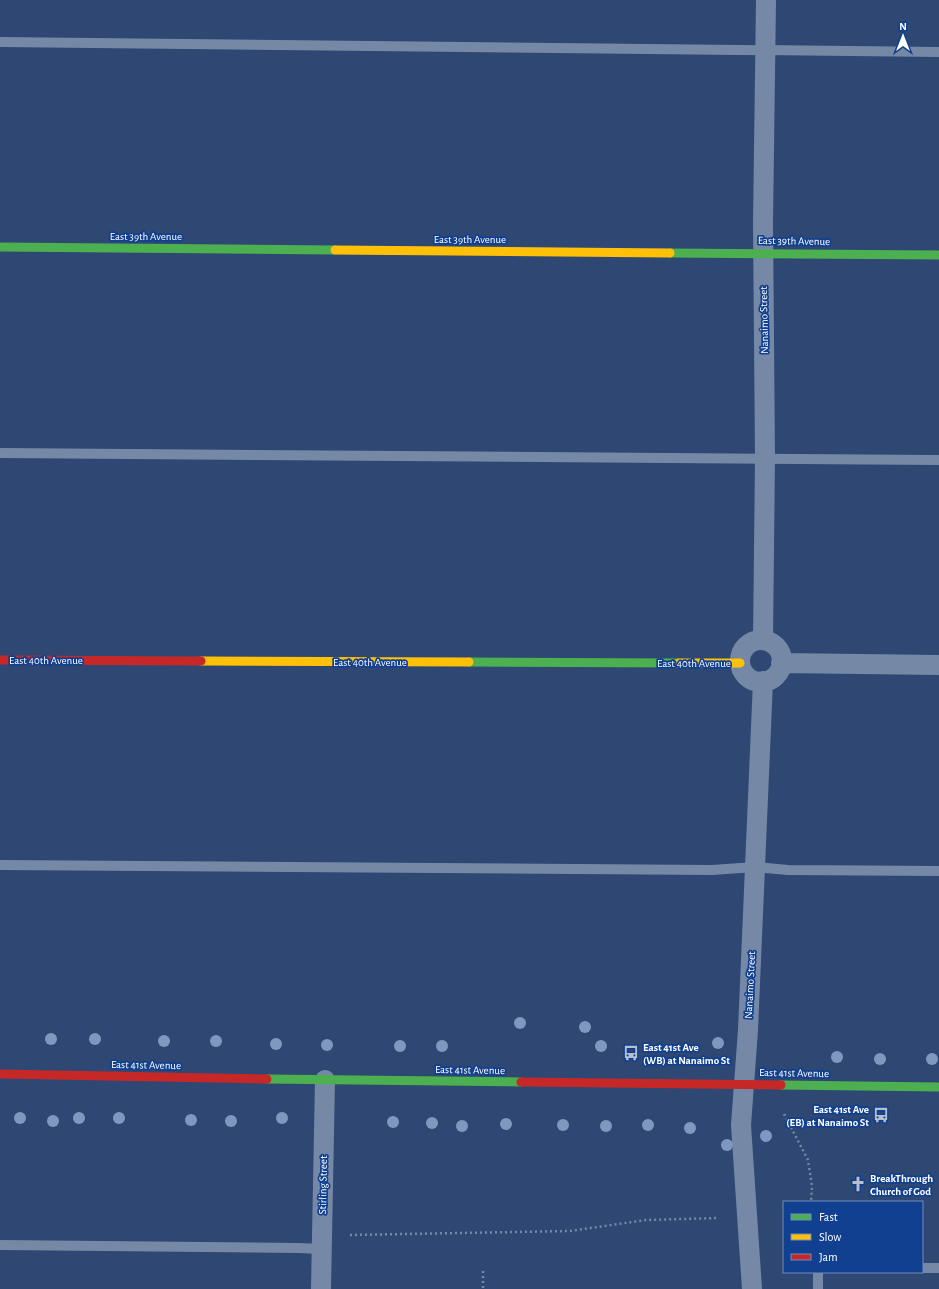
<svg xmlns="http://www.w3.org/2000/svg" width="939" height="1289" font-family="'Alegreya Sans',sans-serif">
<rect width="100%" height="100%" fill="#2e4873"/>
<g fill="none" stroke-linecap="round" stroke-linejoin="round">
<!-- path -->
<path stroke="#7589a6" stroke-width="2.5" stroke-dasharray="2 3" stroke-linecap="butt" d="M784 1114 808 1160 812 1186 811 1202
M350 1235 570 1231 646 1220 718 1218
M483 1271V1289"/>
<!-- lane -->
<path stroke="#7589a6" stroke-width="10" d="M0 42 939 52
M0 453 939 460
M0 865 712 870 755 867 788 870 939 871
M0 1245 298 1248 322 1249
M922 1268H939
M818 1289V1272"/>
<!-- street -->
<path stroke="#7589a6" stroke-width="20" d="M763 640 765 458 763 223 766 0
M740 661a21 21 0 1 1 42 0a21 21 0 1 1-42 0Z
M781 663 939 665
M321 1289 325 1080
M752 1289 741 1125 748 1030 763 681"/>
<!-- fast -->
<path stroke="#4caf50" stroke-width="9" d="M0 247 335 250
M670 253 939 255
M469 662 679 663
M267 1079 521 1082
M781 1085 939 1087"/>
<!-- slow -->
<path stroke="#ffc107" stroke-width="9" d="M335 250 670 253
M201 661 469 662
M679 663H740"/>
<!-- jam -->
<path stroke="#c62828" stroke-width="9" d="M0 660 201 661
M0 1074 267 1079
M521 1082 781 1085"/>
</g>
<!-- trees -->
<g fill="#7f98bf">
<circle cx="520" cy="1023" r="6"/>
<circle cx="585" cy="1027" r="6"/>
<circle cx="51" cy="1039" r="6"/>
<circle cx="95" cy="1039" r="6"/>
<circle cx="164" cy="1041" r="6"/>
<circle cx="216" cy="1041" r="6"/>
<circle cx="718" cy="1043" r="6"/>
<circle cx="276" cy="1044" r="6"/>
<circle cx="327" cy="1045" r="6"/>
<circle cx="400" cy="1046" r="6"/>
<circle cx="442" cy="1046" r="6"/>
<circle cx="601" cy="1046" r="6"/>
<circle cx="837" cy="1057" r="6"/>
<circle cx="880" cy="1059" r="6"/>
<circle cx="932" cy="1059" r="6"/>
<circle cx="20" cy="1118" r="6"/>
<circle cx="79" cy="1118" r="6"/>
<circle cx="119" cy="1118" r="6"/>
<circle cx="282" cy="1118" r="6"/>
<circle cx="191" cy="1120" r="6"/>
<circle cx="53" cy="1121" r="6"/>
<circle cx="231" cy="1121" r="6"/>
<circle cx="393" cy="1122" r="6"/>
<circle cx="432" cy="1123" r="6"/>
<circle cx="506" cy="1124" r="6"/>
<circle cx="563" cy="1125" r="6"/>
<circle cx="648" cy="1125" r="6"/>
<circle cx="462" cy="1126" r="6"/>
<circle cx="606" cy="1126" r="6"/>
<circle cx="690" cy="1128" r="6"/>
<circle cx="766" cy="1136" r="6"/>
<circle cx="727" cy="1145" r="6"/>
</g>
<!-- icons -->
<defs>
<symbol id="bus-bare" viewBox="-9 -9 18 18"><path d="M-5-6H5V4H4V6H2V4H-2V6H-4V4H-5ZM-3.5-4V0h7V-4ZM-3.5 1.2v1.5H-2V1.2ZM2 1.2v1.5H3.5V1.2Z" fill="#b6bfce" stroke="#114090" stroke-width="2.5" paint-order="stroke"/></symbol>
<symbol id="church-bare" viewBox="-9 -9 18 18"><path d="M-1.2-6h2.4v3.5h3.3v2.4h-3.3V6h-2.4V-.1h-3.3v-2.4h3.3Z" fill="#b6bfce" stroke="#114090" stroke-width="2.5" paint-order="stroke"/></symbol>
</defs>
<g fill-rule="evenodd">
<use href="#bus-bare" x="620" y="1042" width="22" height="22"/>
<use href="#bus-bare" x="870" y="1104" width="22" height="22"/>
<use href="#church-bare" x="847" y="1173" width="22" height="22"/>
</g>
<g text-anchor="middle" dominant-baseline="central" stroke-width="3.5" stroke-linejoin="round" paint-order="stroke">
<!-- street labels -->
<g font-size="11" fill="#fff" stroke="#114090">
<text x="146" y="236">East 39th Avenue</text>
<text x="470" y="239">East 39th Avenue</text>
<text transform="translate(794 241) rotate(1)">East 39th Avenue</text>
<text transform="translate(764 320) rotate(-91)">Nanaimo Street</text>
<text x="46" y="660">East 40th Avenue</text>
<text x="370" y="662">East 40th Avenue</text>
<text x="694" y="663">East 40th Avenue</text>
<text transform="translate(750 985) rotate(-87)">Nanaimo Street</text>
<text transform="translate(146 1065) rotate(1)">East 41st Avenue</text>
<text transform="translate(470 1070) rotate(1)">East 41st Avenue</text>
<text transform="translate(794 1073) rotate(1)">East 41st Avenue</text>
<text transform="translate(323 1185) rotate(-89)">Stirling Street</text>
</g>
<!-- poi labels -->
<g font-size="11" font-weight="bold" fill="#fff" stroke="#114090" text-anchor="start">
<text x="643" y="1047">East 41st Ave<tspan x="643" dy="13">(WB) at Nanaimo St</tspan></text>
<text x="869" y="1109" text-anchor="end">East 41st Ave<tspan x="869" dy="13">(EB) at Nanaimo St</tspan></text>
<text x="870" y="1178">BreakThrough<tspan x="870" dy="13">Church of God</tspan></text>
</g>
</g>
<!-- legend -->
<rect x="783" y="1201" width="140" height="72" fill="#114090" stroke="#708cbc"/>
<rect x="791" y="1214" width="20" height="6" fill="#4caf50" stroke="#708cbc"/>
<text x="819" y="1221" font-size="12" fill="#ffffff">Fast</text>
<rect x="791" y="1234" width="20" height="6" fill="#ffc107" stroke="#708cbc"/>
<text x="819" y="1241" font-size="12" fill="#ffffff">Slow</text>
<rect x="791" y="1254" width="20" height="6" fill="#c62828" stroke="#708cbc"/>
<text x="819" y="1261" font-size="12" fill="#ffffff">Jam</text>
<!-- north arrow -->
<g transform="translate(903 36)" stroke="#114090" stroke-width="3" paint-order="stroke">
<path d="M0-3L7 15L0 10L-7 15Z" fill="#ffffff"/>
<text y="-6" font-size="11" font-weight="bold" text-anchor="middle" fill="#ffffff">N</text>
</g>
</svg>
